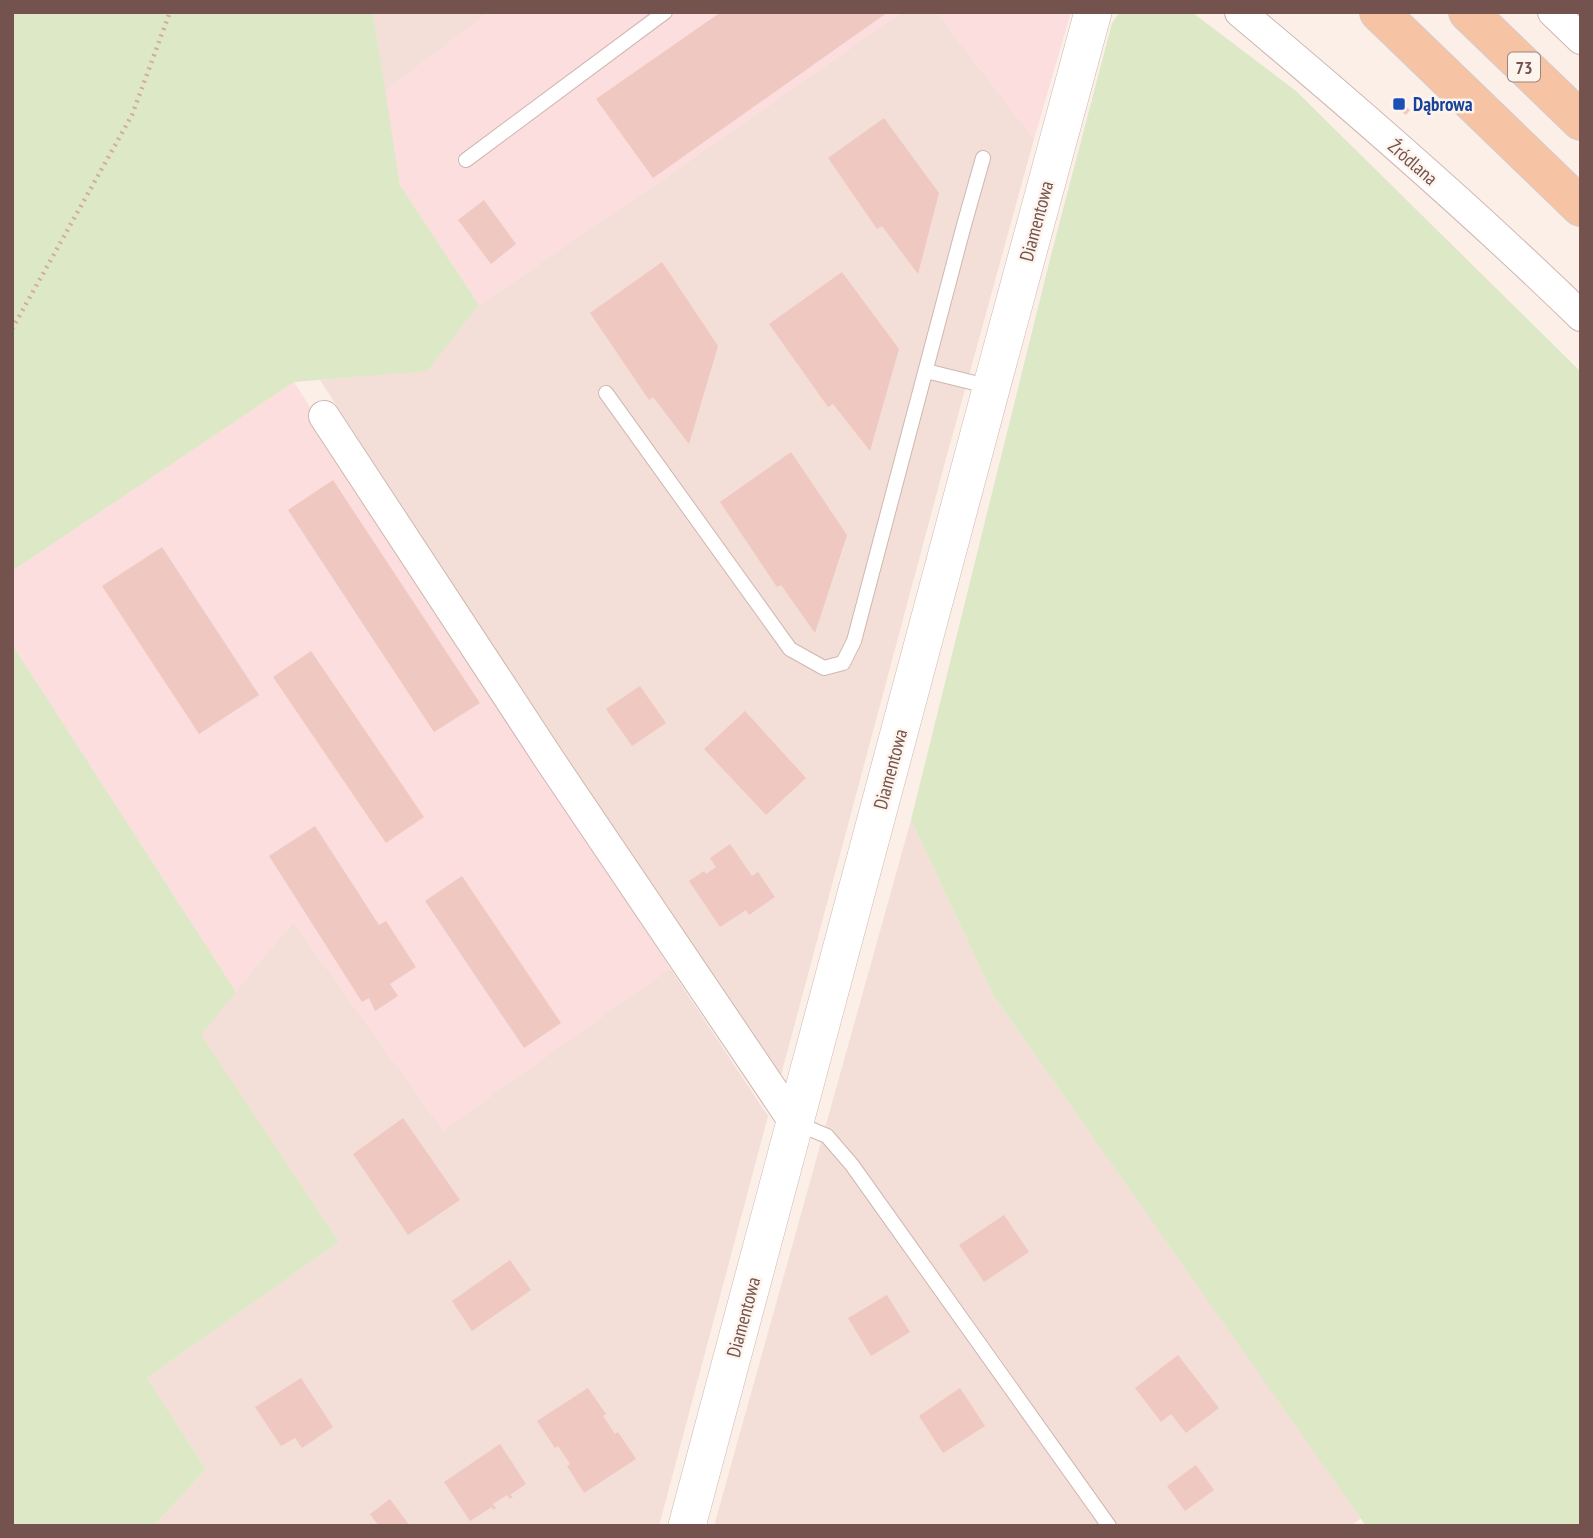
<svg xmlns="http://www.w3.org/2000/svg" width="1593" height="1538" font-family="'PT Sans Narrow',sans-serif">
<rect width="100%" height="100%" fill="#fbefe8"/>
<!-- residential -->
<path fill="#f3dfd7" d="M373 12H489L385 91Z
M902 12H936L1034 139 944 466 780 1079 496 652 320 380 427 370 479 305 649 189Z
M911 820 993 995 1361 1518 1351 1526H714Z
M293 922 443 1130 670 968 768 1116 659 1526H154L206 1469 147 1378 339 1242 200 1035Z"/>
<!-- commercial -->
<path fill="#fbdedd" d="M489 12H902L649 189 479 305 400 185 385 91Z
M936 12H1071L1034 139Z
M294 382 670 968 443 1130 293 922 236 992 12 644V571Z"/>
<!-- green -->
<path fill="#dde8c7" d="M12 12H373L400 185 479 305 427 371 294 382 12 571Z
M1120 12 1193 13 1296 91 1581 372V1526H1366L993 995 911 820 1050 259 1112 23Z
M12 644 236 992 201 1035 339 1242 147 1378 206 1469 154 1526H12Z"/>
<!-- building -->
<path fill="#efc8c1" d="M721 12H888L653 178 596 99Z
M1396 96 1410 110 1406 115 1391 102Z
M884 118 939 193 918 274 882 226 877 229 828 158Z
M484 200 516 244 491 264 458 220Z
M662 262 718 346 689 444 653 397 649 400 590 313Z
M842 272 899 349 870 451 833 404 828 407 769 324Z
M791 452 847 535 815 633 781 585 777 587 720 502Z
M333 480 480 703 434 732 288 510Z
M162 547 259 695 199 734 102 586Z
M311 651 424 817 386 843 273 677Z
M640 686 666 723 632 746 606 709Z
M745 711 806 778 766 815 704 749Z
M315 826 379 925 386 921 416 967 390 984 398 996 375 1011 369 998 362 1002 269 856Z
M730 844 752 876 758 872 775 897 749 915 746 910 720 927 689 881 704 871 706 874 716 867 710 858Z
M462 876 561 1023 524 1048 425 901Z
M403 1118 460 1200 408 1235 353 1154Z
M1004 1215 1029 1252 984 1282 959 1245Z
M510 1260 531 1290 472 1331 452 1301Z
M887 1295 910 1332 871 1356 848 1318Z
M1178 1355 1219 1408 1186 1433 1171 1414 1161 1422 1135 1388Z
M301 1378 333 1427 302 1448 295 1438 281 1446 255 1407Z
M588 1388 606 1414 603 1416 615 1434 618 1432 636 1459 584 1493 567 1466 570 1464 558 1446 555 1448 537 1421Z
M960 1388 985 1426 943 1453 919 1416Z
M500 1444 526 1484 510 1495 513 1497 510 1499 507 1495 493 1504 496 1508 493 1510 492 1507 470 1521 444 1482Z
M1196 1465 1214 1490 1185 1511 1167 1486Z
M390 1499 410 1526H379L370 1514Z"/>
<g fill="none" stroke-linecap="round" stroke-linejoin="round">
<defs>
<path id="service" d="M466 160 665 12
M926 371 991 387
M606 393 790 649 824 668 843 663 854 641 964 225 983 158
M798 1124 827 1136 852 1165 1109 1526"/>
<path id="minor" d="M1240 12C1357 110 1472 210 1581 316
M1553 12 1581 39
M324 416 551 762 794 1122"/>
<path id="tertiary" d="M687 1526C824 1022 955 516 1093 12"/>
<path id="primary" d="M1379 12 1581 207
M1468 12 1581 121"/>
</defs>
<!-- service casing -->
<use href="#service" stroke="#cfb7b1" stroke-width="16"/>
<!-- minor casing -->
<use href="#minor" stroke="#cfb7b1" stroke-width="32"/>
<!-- tertiary casing -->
<use href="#tertiary" stroke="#cfb7b1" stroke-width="38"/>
<!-- primary casing -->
<use href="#primary" stroke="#d5cbca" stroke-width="40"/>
<!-- path -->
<path stroke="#d4aba4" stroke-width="4.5" stroke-dasharray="2 5" stroke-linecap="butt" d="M12 329 132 115 170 12"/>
<!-- service -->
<use href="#service" stroke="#fff" stroke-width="14"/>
<!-- minor -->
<use href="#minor" stroke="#fff" stroke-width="30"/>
<!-- tertiary -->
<use href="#tertiary" stroke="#fff" stroke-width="37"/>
<!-- primary -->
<use href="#primary" stroke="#f6c4a5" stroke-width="38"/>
</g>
<!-- markers -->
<rect fill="#1a4fb4" stroke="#fef4ee" stroke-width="2.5" x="1392" y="97" width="14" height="14" rx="3.5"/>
<g text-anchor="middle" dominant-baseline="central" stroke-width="5" stroke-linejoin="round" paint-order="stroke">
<!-- shield labels -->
<rect fill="#fef4ee" stroke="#9d837d" stroke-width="2" x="1508" y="52.5" width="32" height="29" rx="5"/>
<g font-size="18" font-weight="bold" fill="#74524d">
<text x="1524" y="67">73</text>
</g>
<!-- transit labels -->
<g font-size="19" font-weight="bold" fill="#164399" stroke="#fef4ee" text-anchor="start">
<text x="1413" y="104">Dąbrowa</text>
</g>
<!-- street labels -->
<g font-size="19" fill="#74524d" stroke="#fef4ee">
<text transform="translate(1413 162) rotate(41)">Źródlana</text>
<text transform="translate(1036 221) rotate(-75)">Diamentowa</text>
<text transform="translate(890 769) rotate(-75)">Diamentowa</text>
<text transform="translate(743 1317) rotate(-75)">Diamentowa</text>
</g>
</g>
<!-- border -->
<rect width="1593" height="1538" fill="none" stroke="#74524d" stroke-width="28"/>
</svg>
